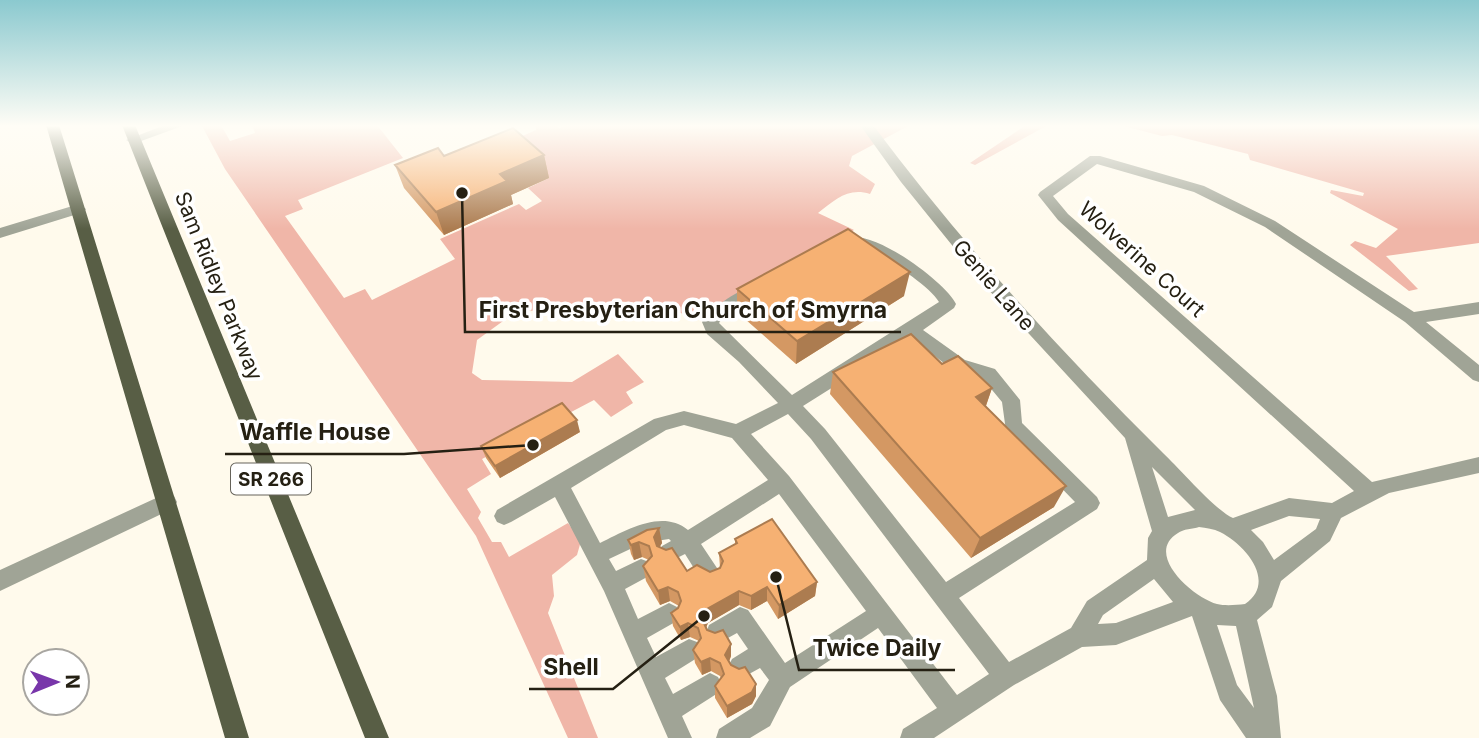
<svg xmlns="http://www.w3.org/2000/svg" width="1479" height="738" font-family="Inter,sans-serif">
<rect width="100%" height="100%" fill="#fffaec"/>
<!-- green -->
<path fill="#f0b6a8" d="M221 125 230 141 255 133 252 125H377L403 158 298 200 303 209 285 216 344 298 365 289 372 300 455 259 440 239 519 204 526 210 542 201 528 188 549 178 518 138 536 130V125H556L559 128 571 125H910L852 156 849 166 875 184 870 194C848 187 835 200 818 213L854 230 694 318 657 304 613 301 576 310 517 311 477 340 472 373 482 380 572 382 618 354 644 382 626 392 633 403 611 417 594 400 482 459 491 474 467 489 481 512 478 518 492 542H501L509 557 568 523 581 541 577 555 552 575 554 596 548 613 598 738H568L476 536 225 169 202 126Z
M1026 125H1048L975 165 970 163Z
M1120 125H1479V243L1386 256 1418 289 1409 291 1350 245 1355 241 1376 248 1398 229 1330 193 1331 190 1363 196 1364 193 1250 160 1248 154 1172 135 1162 136Z"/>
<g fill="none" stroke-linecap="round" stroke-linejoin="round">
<!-- minor -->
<path fill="#a0a496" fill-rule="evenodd" d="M165 125H185L133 144 126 140Z
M860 125H873C961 243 1059 350 1163 453 1179 468 1216 511 1233 518L1289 498 1332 503 1354 491 1058 220 1038 195 1040 192 1090 156H1100L1204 186 1275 221 1414 312 1479 302V314L1426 322 1479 365V382L1473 380 1405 322 1265 227 1194 192 1097 164 1053 196 1068 214 1372 482 1479 457V473L1389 493 1341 518 1330 541 1281 581 1272 607 1257 620 1277 696 1281 738H1246L1220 700 1192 616 1116 645 1082 647 1014 685 934 738H900L903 729 937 708 878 628 790 687 770 726 750 738H716L719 729 752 708 769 680 760 668 740 679 732 675 728 667 732 659 748 649 737 633 717 644 709 641 706 633 709 625 740 607 748 610 785 663 866 611 779 494 701 544 721 574 718 581 710 584 702 581 685 554 669 562 662 560 659 553 662 546 671 541 669 539 643 543 609 559 616 571 641 559 649 562 652 569 649 576 625 589 638 619 669 603 677 607 680 614 677 621 647 638 656 657 689 639 697 642 700 650 697 658 665 678 673 694 710 673 718 677 722 685 718 693 682 716 692 738H668L604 591 555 497 511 522 504 525 497 522 494 516 497 510 654 419 684 411 736 424 778 403 739 362 707 334 702 322C710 308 748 281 764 286L766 290 724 316 719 323 792 395 939 302C929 285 883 255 863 249 856 246 849 247 842 245L839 242C861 218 946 282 956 304L954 308 923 330 965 360 995 369 1020 400 1022 423 1097 497 1100 503 1097 509 959 598 1009 662 1071 628 1087 601 1147 560 1148 538 1152 531 1125 438 985 286 901 182ZM911 338 953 370 983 379 1002 402 1006 431 1075 502 946 582 825 429 803 406ZM788 414 811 439 989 674 957 695 789 476 751 434ZM684 425 732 438 768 480 688 530C662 509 627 530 600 543L571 488 666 430ZM1152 467 1195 510 1168 517ZM1289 516 1320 519 1316 529 1274 560 1263 542 1251 530ZM1199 527C1206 528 1214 529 1220 532 1246 545 1277 582 1245 604 1236 605 1225 606 1217 604 1194 598 1143 554 1178 533 1183 529 1193 529 1199 527ZM1154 579 1173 602 1116 623 1098 624 1103 615ZM1217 625 1236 626 1254 708 1237 685Z
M79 204 86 209 84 212 0 238V228Z
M167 493 174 496 177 502 174 508 0 591V570Z"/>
<!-- major -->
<path fill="#585e45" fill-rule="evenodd" d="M46 125H59L249 738H225Z
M122 125H135L389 738H365Z"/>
</g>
<!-- wall -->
<path fill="#d49863" d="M544 155 549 178 511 195 513 204 444 235 404 188 395 165 444 156Z
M737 289 904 296 796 364 737 312Z
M942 364 992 388 986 406 1054 507 971 558 830 394 833 372Z
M580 432 500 478 486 458 481 446Z
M659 528 662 543 659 547 687 571 710 572 720 568 719 553 735 544V539L817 582 815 596 778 619 767 601 751 610 739 605 708 623 706 627 707 630 731 644V656L729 662 756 696 752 704 727 718 715 698V686L721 678 720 676 711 671 702 675 695 663 693 650 699 641 690 637 681 640 673 626 671 613 678 608 679 606 670 601 660 605 646 581 643 566 649 560 642 557 634 560 631 554 628 540Z"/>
<!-- shaded-wall -->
<path fill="#ac7c50" d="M544 155 549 178 511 195 513 204 444 235 436 212 500 174Z
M910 272 904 296 796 364 797 341Z
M992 388 984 411 976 397Z
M577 420 580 432 500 478 495 466Z
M1066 486 1054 507 971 558 980 538Z
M659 528 662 543 657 552 654 537Z
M639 542 642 557 634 560 631 545Z
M817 582 815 596 778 619 779 605Z
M668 587 670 601 660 605 658 591Z
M767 587V601L751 610V596Z
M739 591V605L708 623 704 632 702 619 707 609Z
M688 623 690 637 681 640 680 627Z
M731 644V656L726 668 725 655Z
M710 658 711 671 702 675 701 662Z
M756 684V696L752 704 727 718V706Z"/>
<!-- building -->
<path fill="#f6b173" stroke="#ac7c50" stroke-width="2" d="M513 128 544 155 500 174 507 181 436 212 395 165 438 148 444 156Z
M848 229 910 272 797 341 737 289Z
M911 334 942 364 958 356 992 388 976 397 1066 486 980 538 833 372Z
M562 403 577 420 495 466 481 446Z
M772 519 817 582 779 605 767 587 751 596 739 591 707 609 702 619 707 630 715 633 723 630 731 644 725 655 731 665 739 669 745 667 756 684 752 692 727 706 715 686 724 674 720 663 710 658 701 662 693 650 701 638 698 628 688 623 680 627 671 613 678 608 681 601 678 592 668 587 658 591 643 566 652 556 649 546 639 542 631 545 628 540 647 530 659 528 654 537 657 546 666 550 672 548 687 571 697 565 710 572 720 568 723 561 719 553 737 543 735 539Z"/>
<!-- sky -->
<linearGradient id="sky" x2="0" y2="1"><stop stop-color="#8bc9cf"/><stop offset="0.55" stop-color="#fffdf6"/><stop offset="1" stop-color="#fffdf6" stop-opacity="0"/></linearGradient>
<rect width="1479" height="229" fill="url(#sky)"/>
<g text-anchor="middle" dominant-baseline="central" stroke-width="7" stroke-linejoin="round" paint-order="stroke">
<!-- shield labels -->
<rect fill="#fff" stroke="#66635a" stroke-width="2" x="231" y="463.5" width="80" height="31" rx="5"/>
<g font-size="19" font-weight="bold" fill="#252013">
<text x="271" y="479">SR 266</text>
</g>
<!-- street labels -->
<g font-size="21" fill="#252013" stroke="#fff">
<text transform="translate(1142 259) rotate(42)">Wolverine Court</text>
<text transform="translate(994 285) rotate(49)">Genie Lane</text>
<text transform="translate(219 286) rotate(68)">Sam Ridley Parkway</text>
</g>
</g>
<!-- callouts -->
<path fill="none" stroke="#252013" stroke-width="2.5" d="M462 193L465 332H901M533 445L404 454H225M776 577L799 670H955M704 616L613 689H529"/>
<g fill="#252013" stroke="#fff" stroke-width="2.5">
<circle cx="462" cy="193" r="7"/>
<circle cx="533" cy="445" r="7"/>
<circle cx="776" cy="577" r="7"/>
<circle cx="704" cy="616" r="7"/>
</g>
<g font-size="23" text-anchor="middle" font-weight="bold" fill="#252013" stroke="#fff" stroke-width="7" stroke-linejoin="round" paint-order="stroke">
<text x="683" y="318">First Presbyterian Church of Smyrna</text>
<text x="315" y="440">Waffle House</text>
<text x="877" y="656">Twice Daily</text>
<text x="571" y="675">Shell</text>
</g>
<!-- north arrow -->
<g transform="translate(56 682) rotate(89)"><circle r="33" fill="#ffffff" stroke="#a8a6a1" stroke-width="2"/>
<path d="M0-5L12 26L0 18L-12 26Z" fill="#7836aa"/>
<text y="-10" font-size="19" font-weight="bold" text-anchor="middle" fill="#252013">N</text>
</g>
</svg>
